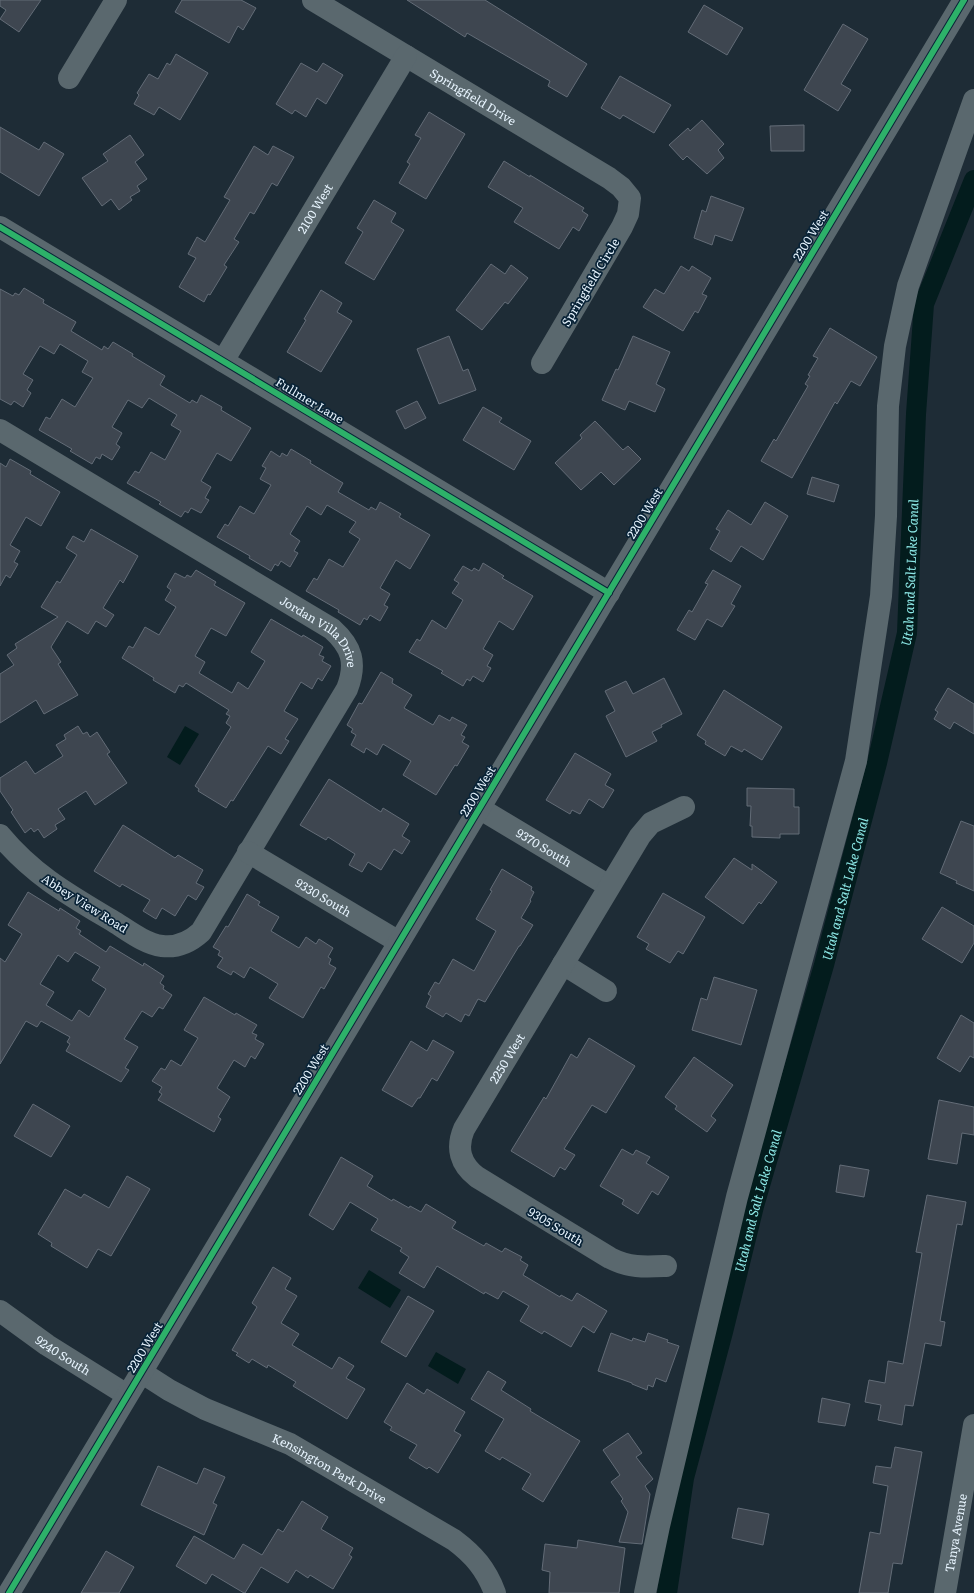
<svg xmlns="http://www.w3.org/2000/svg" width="974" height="1593" font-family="Literata,serif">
<rect width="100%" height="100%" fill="#1e2c36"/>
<!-- water -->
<path fill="#031c1d" d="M185 726 199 734 180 765 167 757Z
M369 1270 401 1290 390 1308 358 1288Z
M436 1352 466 1369 458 1384 428 1366Z"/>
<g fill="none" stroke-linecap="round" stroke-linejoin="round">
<!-- canal -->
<path stroke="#031c1d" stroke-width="20" id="s1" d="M667 1593 684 1478 723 1332 754 1206 824 965 877 763 907 633 916 414 924 304 974 180"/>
</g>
<!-- building -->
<path fill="#3e4650" stroke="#636c77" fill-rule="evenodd" d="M0 0H41L19 32 0 19 6 10 0 6Z
M182 0H241L256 8 243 30 238 26 229 43 175 12Z
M407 0H485L587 64 567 97 548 86 550 81 467 33 465 37Z
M704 5 743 28 727 55 688 32Z
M843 24 868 39 841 84 851 90 838 111 804 90Z
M176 54 208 73 180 120 159 107 154 115 134 104 139 95 137 93 149 74 158 79 167 63 170 65Z
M301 63 317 72 323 63 343 75 326 104 317 98 306 117 295 110 292 114 276 104Z
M620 76 671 105 654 133 623 115 620 119 601 108Z
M429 112 465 134 426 199 399 183 410 164 407 162 421 138 415 135Z
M702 120 724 144 718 150 724 158 707 174 687 156 683 160 669 145 688 128 690 131Z
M804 125V151H771L770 126Z
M0 127 39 150 44 142 64 154 39 196 0 172Z
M130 135 144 155 135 162 147 179 137 186 140 191 130 197 132 200 119 210 111 199 102 206 82 178 108 161 103 154Z
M254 146 268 155 273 146 294 157 277 186 272 183 254 214 250 212 234 239 239 242 224 265 227 267 210 295 208 294 204 302 179 287 196 258 188 254 197 237 205 242 230 200 224 197Z
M504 161 530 177V175L584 208 582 211 588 215 579 231 573 227 559 249 514 222 523 208 488 187Z
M711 196 744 208 732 241 715 235 712 245 694 238 702 210 706 212Z
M374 200 396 213 391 222 404 230 374 280 345 263 363 232 357 228Z
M491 264 505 274 511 265 528 278 508 304 505 302 482 330 456 310Z
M681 266 689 271 692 266 711 278 702 294 707 296 698 313 695 311 683 331 643 307 655 289 664 294Z
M24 288 44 300 43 303 76 322 71 331 102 350 104 346 108 349 113 342 133 354 132 356 165 376 160 385 190 403 192 400 197 403 201 395 222 407 221 410 251 428 231 461 217 453 201 481 211 487 205 498 209 500 201 513 191 508 188 513 185 511 181 517 159 504 161 502 127 483 135 471 139 473 151 452 165 460 181 431 171 425 177 415 149 398 142 408 128 400 112 427 122 433 116 444 120 447 112 460 102 454 100 459 96 457 92 464 70 451 72 449 39 430 46 417 50 419 62 399 75 407 93 378 82 372 88 361 60 344 54 354 40 346 23 374 33 380 27 390 31 393 23 407 14 401 11 405 0 399V289L13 296 15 293 19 295Z
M321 290 342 303 337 312 352 321 321 372 287 352 306 320 304 319Z
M830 328 877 357 860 386 851 381 837 404 835 402 792 478 761 461 774 439 776 441 808 386 805 384 810 376 808 375 818 358 813 356Z
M449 336 463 371 468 369 476 390 439 404 417 349Z
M633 336 670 352 656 384 665 389 655 412 629 401 625 410 602 400 616 369 618 370Z
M417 401 426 418 405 429 396 411Z
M483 407 502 418 499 422 531 441 514 470 463 440Z
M595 421 623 450 628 446 641 459 614 485 601 472 581 490 555 463 582 438 580 435Z
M291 449 311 461 310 463 343 483 338 492 369 510 371 507 376 510 380 502 401 514 399 517 430 535 410 569 396 560 380 588 390 594 384 605 388 607 380 621 370 615 367 620 364 618 360 625 338 612 339 610 306 591 314 578 317 580 329 559 343 567 360 539 349 532 356 522 327 505 321 515 307 506 290 534 300 541 294 551 298 553 290 567 281 561 278 566 275 564 271 571 249 558 250 556 217 537 225 524 228 526 240 506 254 514 271 485 260 479 266 468 262 466 271 451 280 457 282 453 287 456Z
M10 459 31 471 30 474 60 492 41 526 26 517 10 545 20 551 14 562 18 564 10 578 6 575 0 586V463L6 467Z
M812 477 839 485 834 502 807 494Z
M765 502 788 516 763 560 741 546 731 562 710 549 720 531 716 529 728 510 751 525Z
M91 529 138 556 123 583 120 580 103 608 114 615 106 627 96 621 88 634 67 621 51 647 61 662 58 664 78 695 44 714 36 700 0 723V674L14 665 7 655 17 648 15 644 58 617 41 607 57 581 60 583 77 555 66 548 73 536 84 542Z
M483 563 504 576 502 578 533 596 513 630 499 621 483 649 493 655 487 666 491 668 483 682 473 676 470 681 467 679 463 686 441 673 443 671 409 652 417 639 420 641 432 620 446 629 463 600 452 593 459 583 454 580 463 566 472 571 474 568 479 571Z
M196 570 216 582 214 585 245 603 226 636 211 628 195 656 205 662 199 673 232 693 238 682 248 689 265 661 251 652 271 619 302 637 303 635 323 647 319 655 324 657 322 661 331 666 322 681 318 678 312 689 301 682 284 711 298 719 285 739 289 741 281 754 268 746 233 801 231 800 226 808 198 791 199 789 195 786 231 727 226 723 230 716 226 714 229 710 186 683 183 687 179 685 175 693 153 680 154 678 122 658 129 646 133 648 145 627 159 635 176 607 165 600 171 590 167 587 175 573 185 578 187 575 191 577Z
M713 570 741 586 731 604 735 606 722 627 707 619 695 640 677 630 689 610 692 612 708 584 705 583Z
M381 672 393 679 392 683 412 695 404 708 433 725 439 715 450 721 452 717 467 725 461 735 465 737 462 742 469 746 457 766 455 765 436 795 403 775 411 761 383 744 377 755 366 748 364 753 351 745 356 735 351 732 353 729 347 725 359 703 362 704Z
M664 678 682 714 661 725 662 727 652 732 657 741 626 757 606 716 615 711 605 691 626 681 633 694Z
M948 688 974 704V734L954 722 950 729 934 719 938 712 935 710Z
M724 690 782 727 762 760 744 749 742 752 731 746 725 756 705 744 706 741 697 735Z
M78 726 83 734 87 732 90 737 97 732 110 752 107 754 127 783 95 805 86 791 58 809 65 819 55 825 57 829 44 838 38 829 34 832 31 828 25 833 11 812 13 810 0 791V778L26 761 35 774 63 756 56 745 66 739 64 735Z
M575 753 611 774 605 785 614 790 603 808 589 799 580 814 572 810 570 814 546 800Z
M329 779 381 812 383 808 409 824 402 836 410 841 402 854 394 849 381 870 368 862 362 872 349 865 355 854 328 837 326 840 300 825Z
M747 788 794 789V807H799V834H780V838L752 837V826H750L751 806H747Z
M961 821 974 826V891L956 883 957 881 940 873Z
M123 825 175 858 178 855 203 870 196 883 204 887 196 900 188 895 175 916 162 908 156 919 143 911 150 900 122 884 120 887 94 871Z
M734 858 752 870V864L777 882 761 904 759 902 743 924 705 897Z
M502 869 532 887 531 890 534 892 530 900 531 901 521 918 533 925 520 946H519L485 1002 478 999 469 1016 465 1014 461 1022 446 1013 443 1017 426 1007 431 996 428 994 435 982 439 984 453 959 474 971 496 931 476 919 492 891 490 890Z
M28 892 59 911 60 908 80 921 76 928 81 931 79 934 106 952 110 946 143 966 144 963 164 976 160 983 164 986 163 989 172 995 163 1009 159 1007 152 1017 142 1011 124 1039 138 1047 125 1068 129 1070 121 1082 66 1051 70 1044 67 1042 70 1037 41 1021 37 1027 26 1021 0 1064V958L5 962 22 934 8 925ZM75 952 100 967 92 980 106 989 89 1017 79 1010 72 1021 46 1005 54 992 40 984 58 955 68 962Z
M663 893 705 917 683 954 678 951 670 963 646 949 649 944 637 937Z
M247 894 260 902 258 905 279 917 271 931 299 948 306 937 316 944 319 939 333 948 328 957 331 959 329 964 336 968 324 989 321 987 303 1018 269 998 278 984 250 967 244 978 233 971 231 975 217 967 223 958 218 955 220 951 213 947 226 926 228 927Z
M942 907 974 926V943L962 963 922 939Z
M714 977 757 990 741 1045 692 1030 701 998 707 1000Z
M204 997 235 1015 236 1013 257 1025 252 1033 257 1035 255 1039 264 1044 255 1059 251 1056 245 1067 234 1060 217 1088 230 1097 218 1117 221 1119 214 1132 158 1100 162 1094 159 1092 162 1087 152 1081 161 1068 165 1070 171 1060 181 1066 198 1038 184 1030Z
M961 1015 974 1023V1058L970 1056 960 1072 937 1058Z
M589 1038 635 1066 606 1113 592 1105 564 1149 575 1155 565 1170 560 1167 554 1177 511 1151 544 1097 546 1099 571 1054 577 1058Z
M433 1040 454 1052 437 1081 432 1078 420 1098H418L412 1107 382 1090 411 1041 427 1051Z
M694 1057 733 1085 711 1116 716 1120 707 1132 675 1109 677 1106 665 1097Z
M939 1100 974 1107V1135L962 1133 957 1164 928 1159Z
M33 1104 70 1126 51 1157 14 1136Z
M622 1149 633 1155 636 1150 650 1157 646 1163 669 1177 658 1195 652 1191 638 1214 622 1204 624 1200 600 1186Z
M341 1157 373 1176 367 1186 392 1201 393 1199 409 1208 410 1206 421 1212 426 1204 456 1222 452 1228 484 1246 486 1243 502 1252 505 1248 522 1257 520 1260 528 1265 523 1275 560 1297 561 1295 572 1301 577 1293 607 1311 594 1333 583 1326 571 1347 544 1331 542 1334 520 1321 529 1306 503 1291 498 1299 485 1292 484 1294 437 1266 424 1288 399 1273 409 1257 400 1251 402 1248 371 1230 378 1219 350 1202 333 1230 309 1215Z
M840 1165 869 1170 864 1197 836 1192Z
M127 1176 150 1189 111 1256 98 1249 87 1268 51 1246 52 1243 38 1234 65 1189 81 1198 84 1194 109 1208Z
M927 1195 966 1202 962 1225 957 1224 951 1258 940 1321 945 1322 941 1346 925 1343 913 1406 905 1405 902 1425 878 1420 881 1405 865 1402 869 1380 885 1383 888 1361 903 1364 922 1253 916 1252Z
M273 1267 291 1278 285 1289 297 1296 281 1323 299 1334 292 1345 332 1369 339 1357 354 1366 346 1378 365 1389 347 1419 293 1386 296 1382 268 1365 267 1368 252 1359 249 1363 236 1355 238 1353 232 1350 257 1307 252 1303Z
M408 1296 434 1311 406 1357 381 1342Z
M611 1333 632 1341 633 1338 645 1342 648 1333 668 1340 667 1342 679 1346 666 1382 656 1378 653 1387 648 1385 647 1390 632 1384V1383L598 1371Z
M488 1371 506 1382 501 1390 531 1409 530 1411 580 1441 543 1502 522 1489 531 1474 502 1457 500 1460 485 1451 504 1419 471 1399Z
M407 1383 424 1394 427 1389 465 1412 454 1431 461 1435 438 1473 429 1467 427 1469 409 1458 417 1445 390 1430 392 1427 384 1422Z
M822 1398 850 1404 845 1426 818 1422Z
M628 1433 642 1453 636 1457 653 1479 645 1486 650 1494 642 1544 619 1542 628 1512 621 1501 623 1499 611 1482 620 1475 603 1450Z
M895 1447 922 1452 902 1564 893 1563 888 1593H859L870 1532 880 1534 888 1486 873 1483 876 1466 891 1468Z
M158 1466 197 1484 204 1468 225 1477 213 1503 217 1505 204 1535 141 1505Z
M302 1501 328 1517 321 1529 353 1548 349 1555 352 1557 333 1589 310 1575 308 1578 296 1570 288 1583 261 1567 245 1593H244L212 1574 206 1584 176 1566 194 1536 234 1559 243 1544 262 1555 278 1529 283 1532Z
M738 1508 769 1514 763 1545 732 1538Z
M578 1540 625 1548 619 1593H549L550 1572 542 1570 545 1544 577 1548Z
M106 1551 134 1567 119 1593H81Z"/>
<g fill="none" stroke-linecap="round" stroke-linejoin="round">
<!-- minor -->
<g stroke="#5a686e" stroke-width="22">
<path id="s2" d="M313 0 609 178 621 187 630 198 628 214 622 227 542 363"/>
<path d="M69 78 116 0"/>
<path d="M0 227 609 593"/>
<path id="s3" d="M223 361 406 56"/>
<path id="s4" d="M0 430 332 629C352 647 357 663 347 689L201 932C190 942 178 948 162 946 146 944 130 932 116 923 71 896 34 876 0 835"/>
<path id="s5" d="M479 808 609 886"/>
<path id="s6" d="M248 852 399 942"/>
<path d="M563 964 606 991"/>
<path id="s7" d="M666 1266C644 1267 630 1268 610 1258L477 1177C460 1164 456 1148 464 1129L640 836 651 823 684 807"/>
<path id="s8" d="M0 1311 47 1345 127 1395"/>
<path id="s9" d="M141 1372 169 1390 205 1409 290 1444 454 1540C474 1555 486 1569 495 1593"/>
<path d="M9 1593 964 0"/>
<path d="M645 1593 659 1526 737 1197 856 761 881 596 886 516 888 406 895 346 908 286 974 100"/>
<path id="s10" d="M945 1593 974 1425"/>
</g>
<defs>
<path id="cycleway" d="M0 227 609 593
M9 1593 964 0"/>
</defs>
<!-- cycleway casing -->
<use href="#cycleway" stroke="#092337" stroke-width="8"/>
<!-- cycleway -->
<use href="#cycleway" stroke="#2db169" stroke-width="6"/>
</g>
<g text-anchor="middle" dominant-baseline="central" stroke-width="3.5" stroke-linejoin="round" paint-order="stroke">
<!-- street labels -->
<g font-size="12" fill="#e7f4fe" stroke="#092337">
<text stroke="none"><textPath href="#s2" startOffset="187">Springfield Drive</textPath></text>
<text stroke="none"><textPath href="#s3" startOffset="178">2100 West</textPath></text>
<text transform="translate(810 235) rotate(-59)">2200 West</text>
<text transform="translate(590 282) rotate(-59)">Springfield Circle</text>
<text transform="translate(310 400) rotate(31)">Fullmer Lane</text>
<text transform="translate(644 513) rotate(-59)">2200 West</text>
<text stroke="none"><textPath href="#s4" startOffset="380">Jordan Villa Drive</textPath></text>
<text transform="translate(477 791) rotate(-59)">2200 West</text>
<text stroke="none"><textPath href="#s5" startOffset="76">9370 South</textPath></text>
<text stroke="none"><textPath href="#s6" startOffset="88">9330 South</textPath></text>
<text transform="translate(85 903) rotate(32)">Abbey View Road</text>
<text stroke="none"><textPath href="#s7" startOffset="350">2250 West</textPath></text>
<text transform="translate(310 1069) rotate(-59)">2200 West</text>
<text transform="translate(556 1226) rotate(31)">9305 South</text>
<text transform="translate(144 1347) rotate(-59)">2200 West</text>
<text stroke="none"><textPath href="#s8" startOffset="77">9240 South</textPath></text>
<text stroke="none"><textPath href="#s9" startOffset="212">Kensington Park Drive</textPath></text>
<text stroke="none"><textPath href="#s10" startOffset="61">Tanya Avenue</textPath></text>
</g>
<!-- water labels -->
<g font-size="13" font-style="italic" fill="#8ce8e6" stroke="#092337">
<text stroke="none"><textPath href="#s1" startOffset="1051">Utah and Salt Lake Canal</textPath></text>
<text stroke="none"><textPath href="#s1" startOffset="727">Utah and Salt Lake Canal</textPath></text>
<text stroke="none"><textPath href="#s1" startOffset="403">Utah and Salt Lake Canal</textPath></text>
</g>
</g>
</svg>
